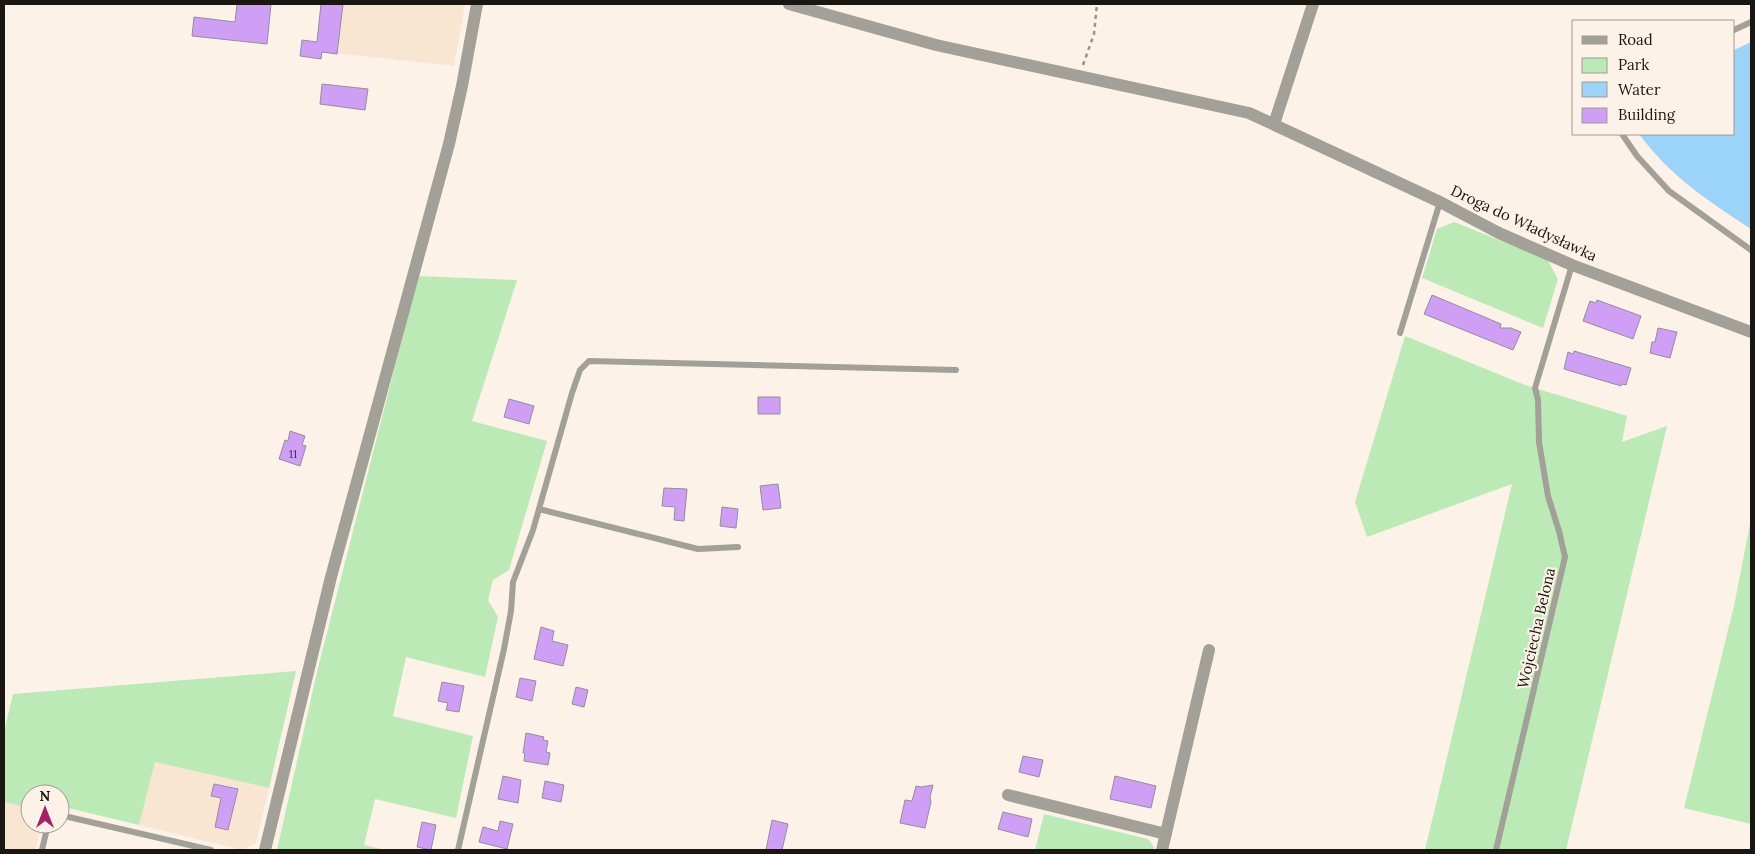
<svg xmlns="http://www.w3.org/2000/svg" width="1755" height="854" font-family="Lora,serif">
<rect width="100%" height="100%" fill="#fdf2e7"/>
<!-- built -->
<path fill="#f9e6d2" d="M321 4H465L454 66 316 51Z
M155 762 269 788 256 843 242 850 139 825Z
M4 802 30 808V824H42L35 850H4Z"/>
<!-- green -->
<path fill="#bbeab7" d="M1454 222 1547 259 1558 279 1543 328 1422 278 1437 229Z
M418 276 517 280 472 421 547 441 509 570 493 580 488 600 498 617 485 677 406 657 393 716 473 736 456 818 375 799 364 845 385 850H277L317 672Z
M1405 336 1525 385 1627 416 1622 442 1667 426 1566 850H1425L1512 484 1367 537 1355 502Z
M1751 519V824L1684 808 1734 606Z
M296 671 269 788 155 762 139 825 60 806V794H30V808L4 802V732L13 694Z
M1044 814 1148 839 1154 847 1153 850H1035Z"/>
<!-- water -->
<path fill="#9bd4f8" d="M1751 42V229C1707 200 1671 177 1639 134H1734V50Z"/>
<!-- building -->
<path fill="#ce9ff5" stroke="#948d9c" d="M237 4H271L267 44 192 36 194 17 235 22Z
M321 4H343L337 54 322 52 321 59 300 56 302 40 317 42Z
M322 84 368 89 365 110 320 104Z
M1432 295 1501 324 1500 328H1511L1521 332 1513 350 1424 314Z
M1597 300 1641 316 1633 339 1583 321 1590 301 1596 303Z
M1658 328 1677 332 1670 358 1650 353 1652 342H1655Z
M1574 351 1631 368 1626 385 1622 384 1621 386 1564 369 1568 352 1573 354Z
M758 397H780V414H758Z
M509 399 534 406 529 424 504 417Z
M290 431 305 436 302 445 306 446 300 466 279 459 285 440 288 441Z
M778 484 781 508 763 510 760 486Z
M664 488 687 489 684 521 674 520 675 507 662 506Z
M722 507 738 509 736 528 720 526Z
M541 627 554 631 552 641 568 645 563 666 534 659Z
M520 678 536 681 532 701 516 697Z
M442 682 464 686 459 712 446 710 448 703 438 701Z
M576 687 588 690 584 707 572 704Z
M526 733 544 737 543 740 548 741 546 752 550 753 548 765 524 761 525 753H523Z
M1023 756 1043 760 1039 777 1019 772Z
M503 776 521 780 518 803 498 799Z
M1115 776 1156 786 1151 808 1110 799Z
M545 781 564 785 561 802 542 798Z
M214 784 238 789 228 830 215 827 221 798 211 796Z
M933 785 930 797 931 802 925 828 900 823 905 800 912 801 916 786 921 787Z
M1003 812 1032 819 1028 837 998 829Z
M772 820 788 824 782 850H766Z
M500 821 513 824 507 849 479 842 483 827 498 831Z
M422 822 436 825 431 850 417 847Z"/>
<g fill="none" stroke-linecap="round" stroke-linejoin="round">
<!-- path -->
<path stroke="#9c948b" stroke-width="2.5" stroke-dasharray="4 4" stroke-linecap="butt" d="M1083 65 1094 34 1097 4"/>
<!-- lane -->
<path stroke="#a2a099" stroke-width="6" d="M1734 30 1751 22
M1622 134 1637 156 1669 191 1751 250
M1400 333 1440 202
M539 509 698 549 738 547
M60 815 211 850
M42 850 48 824
M458 850 504 649 511 611 513 582 533 530 572 393 580 370 589 361 956 370
M1496 850 1565 557 1559 531 1548 496 1539 442 1538 400 1535 388 1572 265"/>
<!-- street -->
<path stroke="#a2a099" stroke-width="12" d="M789 4 936 45 1249 113 1440 202 1499 233 1572 265 1751 332
M1274 124 1313 4
M1008 795 1166 834
M265 850 331 577 449 144 462 86 477 4
M1162 850 1209 650"/>
</g>
<g text-anchor="middle" dominant-baseline="central" stroke-width="4.5" stroke-linejoin="round" paint-order="stroke">
<!-- number labels -->
<g font-size="12" fill="#47384a">
<text x="293" y="453">11</text>
</g>
<!-- street labels -->
<g font-size="15" fill="#1a1611" stroke="#fdf2e7">
<text transform="translate(1524 223) rotate(25)">Droga do Władysławka</text>
<text transform="translate(1536 628) rotate(-77)">Wojciecha Belona</text>
</g>
</g>
<!-- border -->
<rect width="1755" height="854" fill="none" stroke="#1a1611" stroke-width="10"/>
<!-- legend -->
<rect x="1572" y="20" width="162" height="115" fill="#fdf2e7" stroke="#a29a91"/>
<rect x="1582" y="36" width="25" height="8" fill="#a2a099" stroke="#a29a91"/>
<text x="1618" y="45" font-size="15" fill="#1a1611">Road</text>
<rect x="1582" y="58" width="25" height="15" fill="#bbeab7" stroke="#a29a91"/>
<text x="1618" y="70" font-size="15" fill="#1a1611">Park</text>
<rect x="1582" y="82" width="25" height="15" fill="#9bd4f8" stroke="#a29a91"/>
<text x="1618" y="95" font-size="15" fill="#1a1611">Water</text>
<rect x="1582" y="108" width="25" height="15" fill="#ce9ff5" stroke="#a29a91"/>
<text x="1618" y="120" font-size="15" fill="#1a1611">Building</text>
<!-- north arrow -->
<g transform="translate(45 809)"><circle r="24" fill="#fdf2e7" stroke="#a29a91"/>
<path d="M0-4L9 19L0 12L-9 19Z" fill="#a71e65"/>
<text y="-8" font-size="14" font-weight="bold" text-anchor="middle" fill="#1a1611">N</text>
</g>
</svg>
